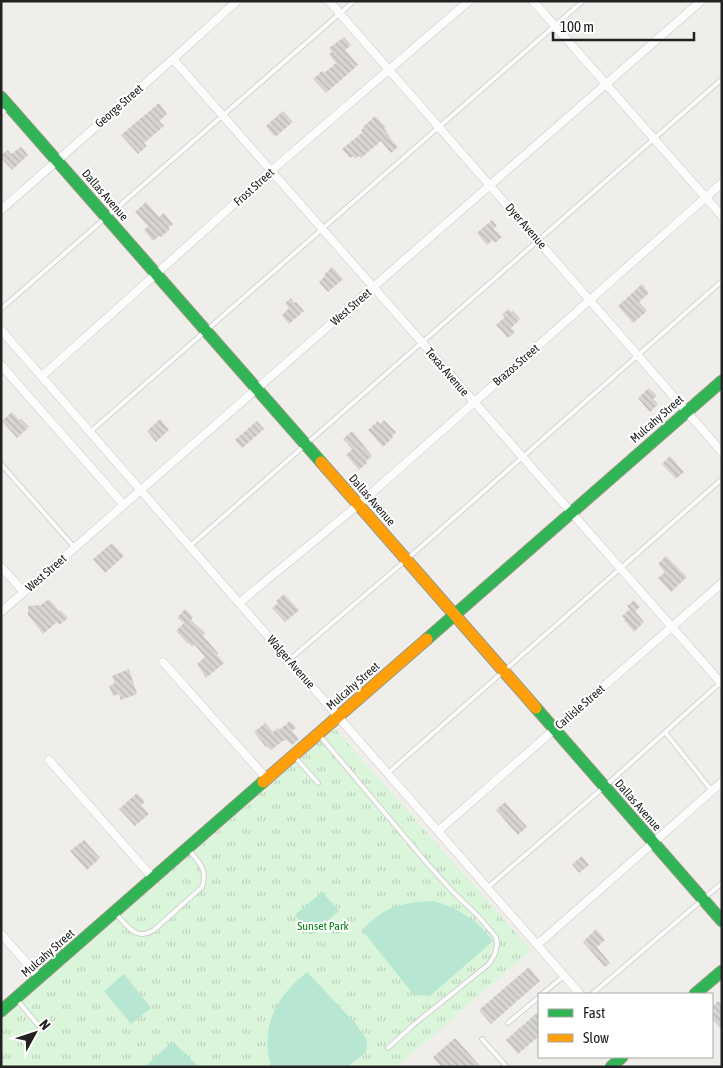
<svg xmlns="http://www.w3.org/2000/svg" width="723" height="1068" font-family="'Asap Condensed',sans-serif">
<defs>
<pattern id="park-tufts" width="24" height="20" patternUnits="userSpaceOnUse" patternTransform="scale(1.25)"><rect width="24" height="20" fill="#daf5da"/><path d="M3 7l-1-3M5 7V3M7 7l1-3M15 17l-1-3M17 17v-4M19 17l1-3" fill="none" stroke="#bbd2bb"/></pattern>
<pattern id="building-back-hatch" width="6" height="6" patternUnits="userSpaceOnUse" patternTransform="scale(1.25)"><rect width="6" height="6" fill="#d7d4d2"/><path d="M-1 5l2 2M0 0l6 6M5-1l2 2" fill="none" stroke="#b8b6b4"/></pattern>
</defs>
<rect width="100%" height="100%" fill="#f0eeeb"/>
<!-- park -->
<path fill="url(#park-tufts)" d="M335 729 531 950 397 1067H1V1020Z"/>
<!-- pitch -->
<path fill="#b7e6d2" d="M322 892 339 911 311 935 295 915Z
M433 901C460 909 476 919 493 941L430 996 414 995 362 930C386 906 400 903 433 901Z
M307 972 355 1023 367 1040 366 1052 347 1067H271C260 1026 276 997 307 972Z
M124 974 151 1008 131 1024 104 991Z
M173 1042 199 1067H146L154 1058Z"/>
<!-- building -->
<path fill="url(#building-back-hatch)" d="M344 37 351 45 345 50 358 65 326 93 313 79 322 71 324 73 336 63 329 54 332 52 329 48Z
M159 103 167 114 159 121 164 126 144 143 147 146 138 154 121 135Z
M283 111 293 122 275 137 266 126Z
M375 116 386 127 384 128 391 139 398 147 391 153 381 141 361 158 359 156 355 159 353 156 350 158 342 149 363 132 361 130 364 128 363 127Z
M21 147 28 155 12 170 1 158V155L8 150 11 154Z
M146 202 159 217 164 213 173 224 168 228 170 229 161 237 159 236 153 241 144 230 148 226 135 212Z
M492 220 497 226 494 228 495 230 502 237 495 243 492 240 487 245 477 233Z
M332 267 343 279 328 292 319 282 325 276 324 275Z
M642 284 649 293 639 302 647 311 633 323 618 306Z
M291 298 294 303 296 302 304 311 289 324 282 315 289 308 285 303Z
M509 309 511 312 513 311 520 319 511 328 515 332 508 338 496 325 505 317 502 314Z
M649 388 657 396 653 399 658 404 650 412 638 398Z
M12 412 19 420 21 419 29 427 17 438 2 421Z
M160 419 169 430 156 442 147 431Z
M384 420 396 432 392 436 393 437 383 447 368 430 378 421 380 424Z
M257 421 264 429 242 448 235 440Z
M352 431 372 456 366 461 367 463 359 470 346 455 352 449 343 439Z
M670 456 684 472 676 479 662 464Z
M112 543 124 556 105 573 93 559Z
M666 556 687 577 671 592 658 578 665 572 658 564Z
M284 594 299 610 285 622 272 608 278 603 276 601Z
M49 599 59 611 60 610 68 618 59 625 57 622 43 634 28 615V606L41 605Z
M634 600 640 607 635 611 644 622 634 632 624 620 625 619 622 616 630 609 627 606Z
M185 609 193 617 191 620 205 633 203 636 218 653 217 655 224 663 206 678 197 664 205 657 194 644 192 647 189 643 188 644 176 631 184 623 177 618Z
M129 669 137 694 121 700 119 694 113 696 109 686 115 683 112 676Z
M290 721 296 728 292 731 299 739 292 745 287 740 285 741 284 740 271 750 267 746 266 747 254 732 265 723 273 732 278 728 279 730Z
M137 793 145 802 141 805 149 814 135 826 119 809Z
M505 802 527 827 518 835 496 810Z
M84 840 100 858 87 870 70 851Z
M582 856 589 865 579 873 572 864Z
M596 929 605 940 597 947 610 963 605 967 583 942Z
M529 967 540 981 491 1024 479 1010Z
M718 1001 722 1005V1030L712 1018V1014L715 1011 712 1007Z
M539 1011V1036L518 1054 506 1040Z
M455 1038 481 1067H441L433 1057Z"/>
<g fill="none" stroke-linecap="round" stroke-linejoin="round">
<defs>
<path id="lane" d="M1 113 8 108
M1 309 354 1
M90 432 583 1
M1 464 75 548
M190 546 722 79
M289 660 406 560 722 281
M665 732 712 791
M320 736 426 862 453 892 478 916 491 931 496 937 497 945 495 954 489 964 412 1026 388 1048
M295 757 318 783
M388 773 722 479
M487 888 604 787 720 683
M116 914C129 927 135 941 154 930L202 887C208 868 199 863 188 849
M542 994 564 976
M592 994 722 883
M17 1000 38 1025
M508 1023 539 997
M482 1039 507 1067"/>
<path id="street" d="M329 1 722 452
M533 1 722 216
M173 59 722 684
M1 210 173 59 237 1
M1 330 580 994
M1 365 124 505
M42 376 271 171 469 1
M1 567 24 592
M239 603 358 505 722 183
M1 612 701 1
M163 662 267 779
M49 760 153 878
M438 831 722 583
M1 934 40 978
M537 945 722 782"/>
<path id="fast" d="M1 97 321 462
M427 639 722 381
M536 708 722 921
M695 994 722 971
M1 1011 263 782
M611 1067 622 1057"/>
<path id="slow" d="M321 462 536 708
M263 782 427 639"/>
</defs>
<!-- lane casing -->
<use href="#lane" stroke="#c9c8c7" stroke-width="5.5"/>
<!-- street casing -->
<use href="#street" stroke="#c9c8c7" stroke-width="9"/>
<!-- fast casing -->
<use href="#fast" stroke="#999a82" stroke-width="13"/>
<!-- slow casing -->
<use href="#slow" stroke="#999a82" stroke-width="13"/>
<!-- lane -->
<use href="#lane" stroke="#fdfcfc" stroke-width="4"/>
<!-- street -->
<use href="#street" stroke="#fdfcfc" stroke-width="8"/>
<!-- fast -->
<use href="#fast" stroke="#30b455" stroke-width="11"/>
<!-- slow -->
<use href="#slow" stroke="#ff9f0a" stroke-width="11"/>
</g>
<g text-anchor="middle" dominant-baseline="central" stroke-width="4" stroke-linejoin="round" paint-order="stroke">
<!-- street labels -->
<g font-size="12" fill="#222" stroke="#fff">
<text transform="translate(119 106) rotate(-41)">George Street</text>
<text transform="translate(254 187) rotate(-42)">Frost Street</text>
<text transform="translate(105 195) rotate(49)">Dallas Avenue</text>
<text transform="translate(526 226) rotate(49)">Dyer Avenue</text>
<text transform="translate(351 307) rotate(-41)">West Street</text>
<text transform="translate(516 365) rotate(-41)">Brazos Street</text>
<text transform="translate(447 372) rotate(49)">Texas Avenue</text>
<text transform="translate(657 419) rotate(-41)">Mulcahy Street</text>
<text transform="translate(372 500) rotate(49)">Dallas Avenue</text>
<text transform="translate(46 573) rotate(-41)">West Street</text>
<text transform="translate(291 662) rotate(49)">Walger Avenue</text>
<text transform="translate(353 686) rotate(-41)">Mulcahy Street</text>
<text transform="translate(580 707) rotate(-41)">Carlisle Street</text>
<text transform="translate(638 805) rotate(49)">Dallas Avenue</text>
<text transform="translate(48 953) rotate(-41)">Mulcahy Street</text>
</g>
<!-- park labels -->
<g font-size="12" fill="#0c8416" stroke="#fff">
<text x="323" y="926">Sunset Park</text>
</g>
</g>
<!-- border -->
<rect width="723" height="1068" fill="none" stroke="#222222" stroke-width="5"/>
<!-- legend -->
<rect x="538" y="993" width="175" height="65" fill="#ffffff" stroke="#a7a7a7"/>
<rect x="548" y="1009" width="25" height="8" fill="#30b455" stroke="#a7a7a7"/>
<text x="583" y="1018" font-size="15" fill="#222222">Fast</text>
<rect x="548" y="1034" width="25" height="8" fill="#ff9f0a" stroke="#a7a7a7"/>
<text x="583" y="1043" font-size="15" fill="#222222">Slow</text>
<!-- north arrow -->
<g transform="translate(35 1033) rotate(50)" stroke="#ffffff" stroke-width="4" paint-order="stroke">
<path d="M0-4L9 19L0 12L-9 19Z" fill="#222222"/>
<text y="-8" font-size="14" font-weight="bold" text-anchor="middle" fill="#222222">N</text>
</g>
<!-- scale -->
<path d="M553 32v8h141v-8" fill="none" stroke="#222222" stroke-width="2.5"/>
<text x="560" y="32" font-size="15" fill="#222222" stroke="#ffffff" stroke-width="4" paint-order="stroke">100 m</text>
</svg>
